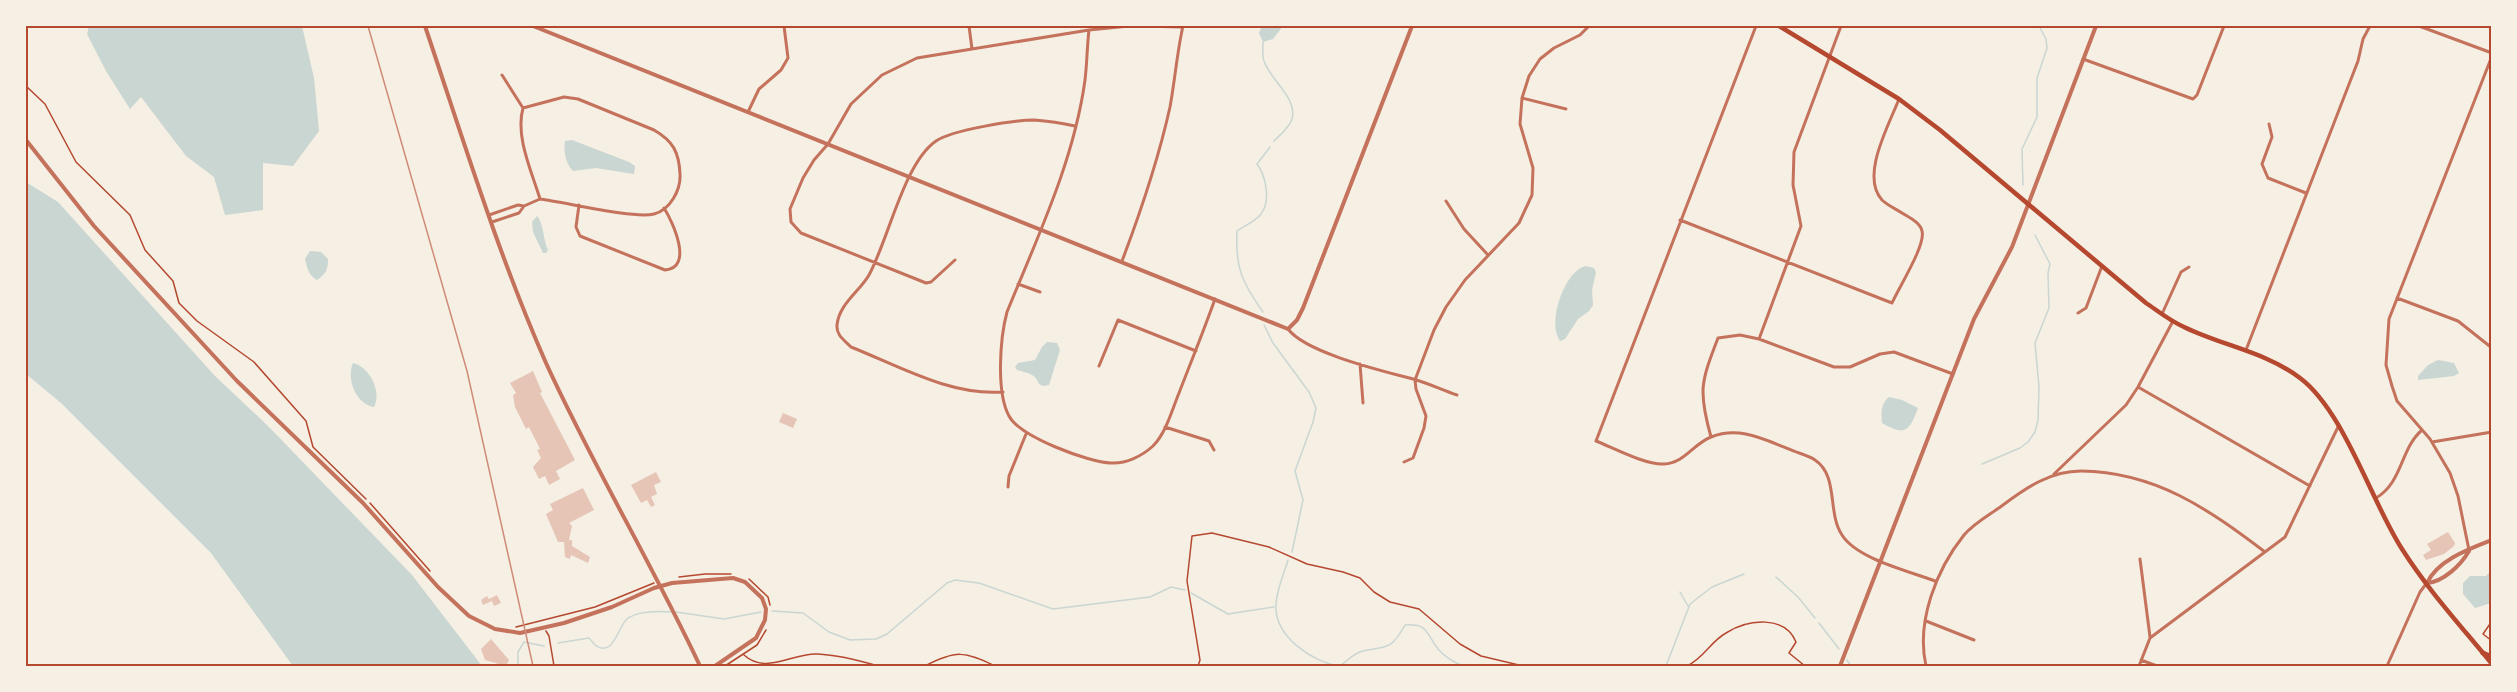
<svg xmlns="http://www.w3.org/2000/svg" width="2517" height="692" font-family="Cabin,sans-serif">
<rect width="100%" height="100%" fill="#f6efe4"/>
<!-- water -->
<path fill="#c9d6d2" d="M89 26H302L314 78 319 131 293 166 263 163V210L225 215 214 177 186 156 141 97 130 109 106 71 87 34Z
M1262 26H1283L1273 39 1263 42 1259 33Z
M572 140 629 162 635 166 634 174 596 168 573 171C566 164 563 151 565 141Z
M26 182 58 202 215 376 268 426 412 575 482 666H293L211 553 61 403 26 374Z
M537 216C544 224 543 240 548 250L546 253H543L533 232 532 222Z
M310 251 321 252 328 259C328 270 326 274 317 280 309 276 307 268 305 259Z
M1586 266 1594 268 1596 272 1592 290 1593 305 1589 311 1578 319 1565 339 1560 341C1546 322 1566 269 1586 266Z
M1047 342 1057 343 1060 350 1049 385 1043 386 1039 384C1035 373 1027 373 1017 370L1015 367 1018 363 1035 360 1042 347Z
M2438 360 2454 363 2459 373 2454 376 2418 380V376L2428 365Z
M353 363C370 367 382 392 374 407 356 404 346 379 353 363Z
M1889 397 1902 400 1918 408C1909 432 1905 436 1882 423 1881 414 1881 403 1889 397Z
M2489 573 2491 576V603L2475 608 2463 594V583L2470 576H2486Z"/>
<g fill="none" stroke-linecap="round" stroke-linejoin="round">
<!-- stream -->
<path stroke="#c9d6d2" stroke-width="1.5" d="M1263 42C1263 48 1262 55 1264 61 1270 80 1298 98 1292 119 1289 128 1280 135 1274 141
M2023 185 2022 149 2037 117V78L2047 48 2046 39 2039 26
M1263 312C1242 282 1235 268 1237 231 1244 226 1256 221 1261 214 1271 201 1266 176 1257 164L1270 147
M1264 325 1273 343 1309 392 1316 408 1313 422 1295 471 1303 500 1292 552
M1982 464 2020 448 2028 442 2035 432 2038 420 2039 387 2035 343 2049 308 2048 273 2050 264 2035 235
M1288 560C1284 574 1276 591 1276 605 1274 636 1312 662 1339 666 1347 662 1353 653 1363 651 1388 646 1391 650 1405 625 1429 623 1426 634 1438 649 1445 657 1453 662 1463 666
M1776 577 1798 597 1815 618
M1680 592 1688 606
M1191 593 1228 614 1274 607
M772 611 803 613 829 632 850 640 876 639 887 634 947 583 955 580 979 583 1053 609 1150 597 1171 587 1185 590
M676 612 724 619 761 612
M1819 623 1839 649
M558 643 589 638C591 640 593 643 595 645 614 659 618 625 628 618 639 611 658 611 671 612
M1847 660 1851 666
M518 666V652L524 642 544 646
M1666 666 1690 604 1712 587 1744 574"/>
</g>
<!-- building -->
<path fill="#e6c5b7" d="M533 371 542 392 540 393 575 460 556 471 560 479 549 485 545 476 539 479 533 467 541 458 537 450 540 449 529 427 526 429 515 407 513 395 516 393 510 383Z
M783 413 797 419 793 428 779 422Z
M656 472 661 482 654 485 657 494 651 497 655 505 651 507 647 500 641 503 631 485Z
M583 488 594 510 569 523 572 526 569 540H572V546L590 557 588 563 571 555 570 559 565 557 564 542H558L546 514 553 510 550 504Z
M2448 532 2455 543 2454 546 2444 554 2426 560 2423 555 2431 550 2427 544Z
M497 595 501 603 494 606 492 601 483 605 481 600 487 596 489 599Z
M491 639 509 660 506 666H500L496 663 485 660 481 649Z"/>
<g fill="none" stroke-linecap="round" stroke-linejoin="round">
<!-- path -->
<path stroke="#b5482f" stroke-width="1.5" d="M26 86 45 104 76 162 130 215 145 250 173 281 179 303 197 321 254 362 306 421 313 447 366 499
M370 503 430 571
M679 577 705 574H731
M749 579 768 597 770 605
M2492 621 2483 634 2492 641
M516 627 595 607 654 583
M546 631 549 636 554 666
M744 655C766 675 792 653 817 654 838 655 858 660 878 666
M725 666 757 645 766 630
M925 666C956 650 964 651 995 666
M1198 666 1200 660 1187 581 1192 536 1212 533 1269 547 1307 564 1343 572 1360 578 1374 592 1390 602 1419 609 1460 644 1481 656 1523 666
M1687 666C1705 657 1710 642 1726 633 1748 619 1785 615 1796 642L1789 653 1805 666"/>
<!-- minor -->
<path stroke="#c5725c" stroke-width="3" d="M969 26 972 49
M1141 26 1182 27
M1756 26 1596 441C1614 448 1645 465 1664 464 1685 463 1693 444 1711 437 1739 426 1763 439 1789 449 1797 453 1808 455 1815 460 1839 476 1827 513 1842 535 1857 559 1909 571 1935 581
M2419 26 2492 53
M1089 30C1087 47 1087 64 1085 80 1074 161 1037 238 1007 312 1000 338 996 392 1009 416 1020 437 1088 462 1111 463 1126 464 1142 456 1153 446 1166 433 1172 410 1179 393 1191 362 1204 330 1215 299
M2083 59 2193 99 2197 95 2224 26
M502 75 523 108
M1522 98 1566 109
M748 112 759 89 781 70 788 58 784 26
M2269 124 2272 137 2262 164 2268 178 2306 193
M1446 201 1464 229 1488 255
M579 205 576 227 580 236 665 270C694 268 673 222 664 208
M489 215 518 205 524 206
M1680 220 1892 303C1899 287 1926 245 1922 231 1920 222 1908 217 1902 213 1896 209 1887 205 1882 200 1860 176 1889 125 1899 99
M492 222 519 213 524 206 540 199C565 202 633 219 654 214 670 210 681 190 680 174 679 152 673 141 654 130L578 99 564 97 523 108C515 137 532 172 540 199
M955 260 931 282 926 283 801 233 791 222 790 209 803 178 814 160 828 144 851 104 882 75 917 58 1089 30 1129 26
M1122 261C1141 211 1158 161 1170 107 1175 80 1177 52 1183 26
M1018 284 1040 292
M2397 298 2458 321 2492 348
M2078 313 2086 308 2102 266
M2162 314 2181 272 2189 267
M1288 329C1306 353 1383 371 1413 379 1428 383 1442 390 1457 395
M1759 339 1801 226 1793 185 1794 152 1841 26
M2246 350 2358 61 2363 39 2370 26
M1360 364 1363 403
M1099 366 1118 320 1196 351
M2138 387 2310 486
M1003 392C950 396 899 366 851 347 844 340 836 335 837 325 839 304 860 291 869 275 889 238 904 163 936 141 952 130 1015 120 1034 120 1049 121 1062 123 1075 126
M1165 427 1209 441 1214 450
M1711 437C1698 391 1701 382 1718 338L1740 335 1759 339 1834 367H1850L1880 354 1894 352 1953 374
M2432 442 2492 432
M1404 462 1413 458 1424 428 1426 416 1416 389 1415 380 1434 330 1446 307 1465 280 1519 223 1532 195 1533 168 1520 124 1522 98 1529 76 1540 59 1554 48 1580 35 1589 26
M2054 474 2126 405 2138 387 2173 321
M1008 487 1009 476 1026 434
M2376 498C2403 482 2400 449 2422 430
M2469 550 2458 496 2450 473 2430 439 2397 401 2392 386 2386 365 2389 319 2492 56
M2140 559 2150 637
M1926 621 1974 640
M2141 660 2157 666
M1926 666C1916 622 1936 570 1964 535 1974 523 1991 514 2003 505 2027 487 2051 471 2081 471 2156 472 2208 509 2265 552
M2139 666 2150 638 2285 537 2338 427
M2387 666 2420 592 2426 584"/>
<!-- tertiary -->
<path stroke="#c5725c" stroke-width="4" d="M425 26C463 139 498 254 546 363 593 466 652 564 700 666
M533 26 1288 329 1297 320 1303 308 1412 26
M26 140 94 226 237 381 363 503 438 587 469 616 495 629 520 633 564 623 612 607 654 588 672 583 733 578 745 582 762 598 766 609 765 620 756 638 715 666
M2427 583C2438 560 2469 549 2492 540
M2427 583C2443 582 2461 565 2469 551
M1840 666 1974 319 2012 247 2096 26"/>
<!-- secondary -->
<path stroke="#b5482f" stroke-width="4.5" d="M1779 26 1899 99 1940 130 2146 303C2158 311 2170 321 2184 327 2223 346 2266 352 2300 378 2344 411 2371 501 2402 549 2428 590 2461 626 2492 664"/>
<!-- trunk -->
<path stroke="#b5482f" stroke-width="5" d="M2483 653 2492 657"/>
<!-- rail -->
<path stroke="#cf8b77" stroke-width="1.5" d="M368 26 467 371 533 666"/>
</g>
<!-- border -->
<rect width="2517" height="692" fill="none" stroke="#f6efe4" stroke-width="54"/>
<rect x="27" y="27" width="2463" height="638" fill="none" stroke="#b5482f" stroke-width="2"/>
</svg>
